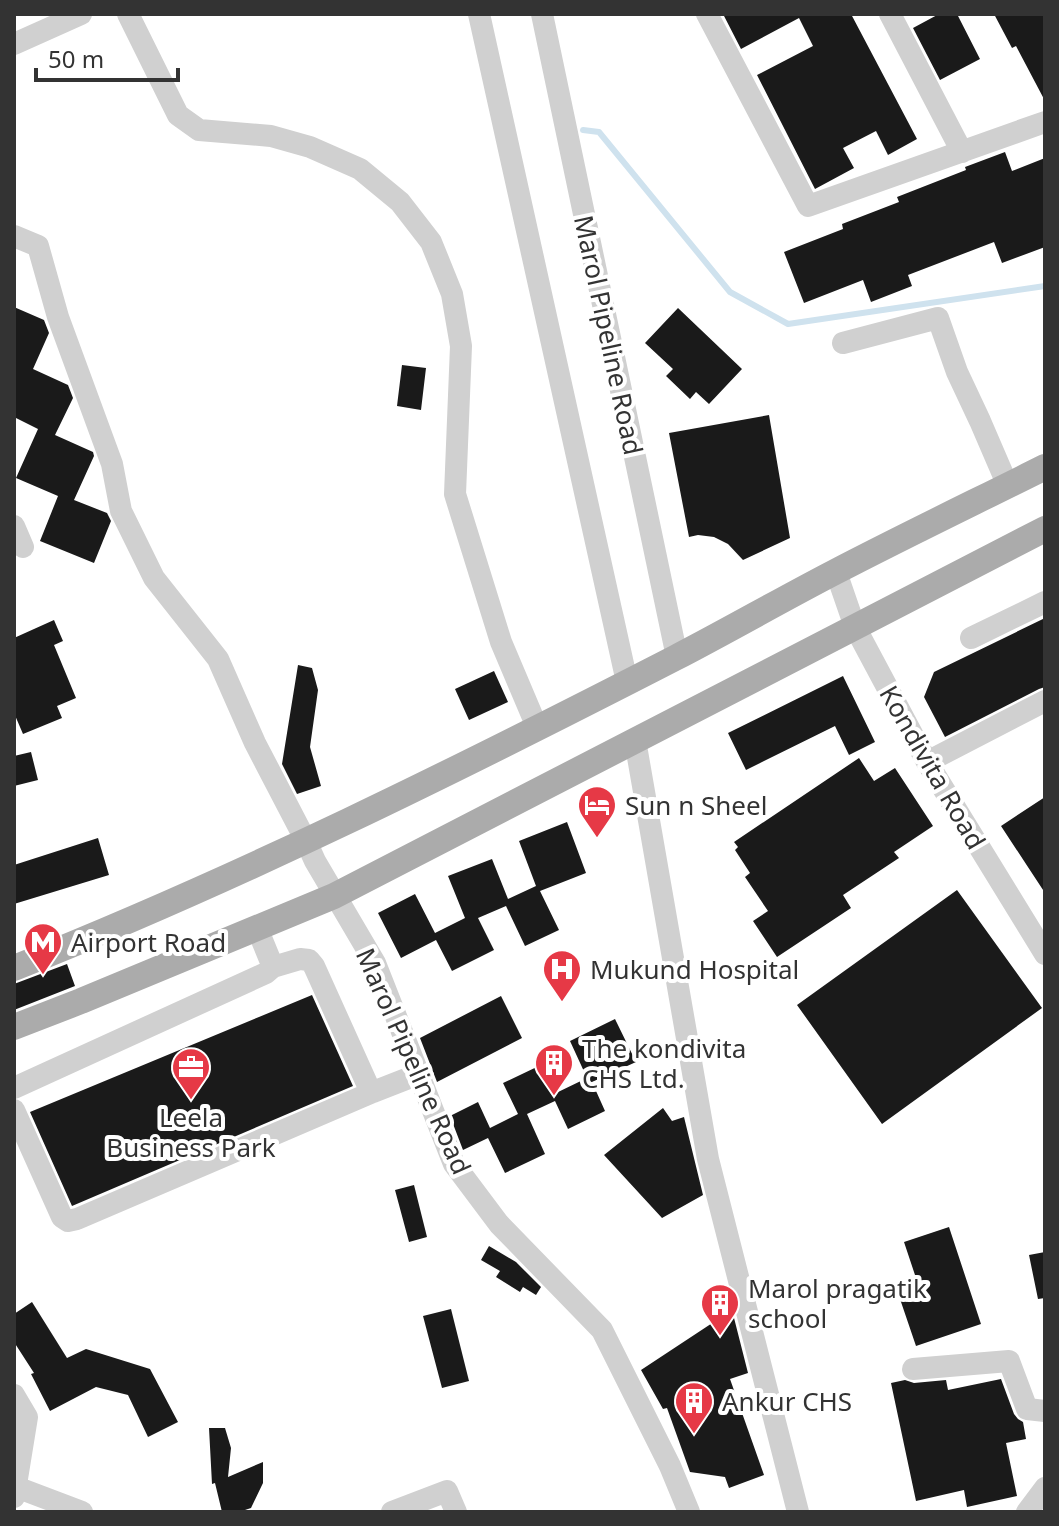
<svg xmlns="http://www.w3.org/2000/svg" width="1059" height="1526" font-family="'Noto Sans',sans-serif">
<rect width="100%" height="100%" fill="#fff"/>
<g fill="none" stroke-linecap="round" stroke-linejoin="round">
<!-- stream -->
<path stroke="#cfe2ee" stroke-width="6" d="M583 130 599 132 730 292 788 324 1045 286"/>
</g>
<!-- building -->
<path fill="#1a1a1a" d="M723 14H851L917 139 888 155 876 131 843 148 854 168 815 189 757 75 813 46 799 18 741 49Z
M939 14H957L980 59 940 80 913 28Z
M994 14H1045V101L1016 46 1012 48Z
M1005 152 1012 171 1045 158V247L1002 263 994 242 908 275 912 286 871 302 863 280 804 303 784 252 843 229 842 224 899 202 897 197 966 170 965 167Z
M14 307 44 320 49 333 33 369 68 385 73 398 55 435 93 452 94 456 74 500 107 513 111 521 94 563 40 541 58 496 16 478 38 429 14 417Z
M678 308 742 369 709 404 696 392 690 399 666 376 673 369 645 343Z
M402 365 426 368 421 410 397 406Z
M769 415 790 538 743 560 728 544 714 537 698 535 689 537 669 433Z
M1045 618V687L1039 689 945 737 924 697 934 672Z
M54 620 63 641 54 645 76 698 57 706 62 718 23 734 14 713V638Z
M298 665 312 668 318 690 310 747 321 786 297 794 282 764Z
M494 671 508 702 469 720 455 689Z
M843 676 875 742 849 755 835 726 746 770 728 733Z
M31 752 38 780 14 786V756Z
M859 758 874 781 895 768 933 826 894 852 899 858 843 895 851 908 777 957 753 921 768 911 745 877 750 873 735 850 738 847 734 842Z
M1045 797V893L1001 826Z
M567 822 586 873 540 891 559 930 525 946 506 906 478 918 494 950 452 971 436 940 401 958 378 913 415 894 435 933 465 918 448 876 492 859 508 899 536 886 519 841Z
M98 838 109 875 14 904V865Z
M957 890 1042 1008 882 1124 797 1005Z
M67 964 75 986 14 1010V984Z
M312 995 353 1086 72 1206 30 1112Z
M501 996 522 1038 437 1082 420 1038Z
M615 1019 636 1062 592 1082 605 1111 568 1129 555 1101 527 1114 545 1154 505 1173 488 1138 463 1150 450 1116 478 1102 490 1128 518 1114 503 1083 543 1064 556 1093 587 1078 570 1041Z
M663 1108 672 1121 684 1117 703 1195 662 1218 604 1155Z
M414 1185 427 1237 409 1242 395 1190Z
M949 1227 981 1324 916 1346 900 1299 921 1293 904 1242Z
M489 1246 516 1262 541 1287 536 1295 523 1287 520 1292 496 1277 500 1271 481 1260Z
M1045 1252V1298L1038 1299 1029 1255Z
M32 1302 67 1358 86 1349 150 1369 178 1422 148 1437 128 1395 96 1387 50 1411 31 1374 34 1373 14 1342V1314Z
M451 1309 469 1381 442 1388 423 1316Z
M732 1310 748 1373 730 1379 764 1475 729 1488 725 1477 690 1472 667 1408 663 1409 641 1370Z
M1001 1379 1014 1414 1018 1419 1023 1422 1026 1439 1006 1443 1017 1496 967 1507 964 1490 916 1501 891 1383 905 1380 914 1383 946 1380 948 1390Z
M209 1428H225L231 1448 228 1477 263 1462V1483L251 1508 239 1512H222L215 1483 212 1484Z"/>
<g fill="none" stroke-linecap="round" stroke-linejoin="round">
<!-- minor -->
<path stroke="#d0d0d0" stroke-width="22" d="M128 14 178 115 199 130 271 136 310 147 360 169 400 202 431 242 452 294 461 346 455 494 501 642 537 727
M479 14 627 682
M542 14 677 657
M707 14 808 206 1045 122
M890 14 962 152
M14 44 81 14
M14 236 38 246 58 317 112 464 121 511 154 578 218 659 255 743 306 841 315 861 375 963 454 1164 499 1224 602 1330 670 1466 689 1512
M843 343 938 318 957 372 980 421 1008 486
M14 526 23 547
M836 572 855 627 927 762 1045 954
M971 638 1045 602
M635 740 708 1159 798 1512
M927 762 1045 701
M273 967 300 959 309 960 314 966 369 1088 373 1092
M14 1088 266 973 273 967 257 928
M14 1110 62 1217 68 1221 77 1219 373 1092 419 1074
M913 1369 1009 1361 1027 1409 1045 1411
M14 1395 27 1417 14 1497
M16 1487 82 1512
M392 1512 447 1491 456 1512
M1027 1512 1045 1488"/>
<!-- major -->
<path stroke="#ababab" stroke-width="26" d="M14 968C240 878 459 769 675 658 729 630 781 600 835 572 904 536 975 502 1045 467
M14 1027 81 1001 334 896 1045 529"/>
</g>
<!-- icons -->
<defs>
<symbol id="hotel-pin" viewBox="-11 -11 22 30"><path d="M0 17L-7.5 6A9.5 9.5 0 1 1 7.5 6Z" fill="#e63946" stroke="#fff"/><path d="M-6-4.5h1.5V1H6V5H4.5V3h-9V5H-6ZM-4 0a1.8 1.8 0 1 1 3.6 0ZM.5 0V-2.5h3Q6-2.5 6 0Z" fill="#fff"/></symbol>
<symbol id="metro-pin" viewBox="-11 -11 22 30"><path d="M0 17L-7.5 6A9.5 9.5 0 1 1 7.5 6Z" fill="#e63946" stroke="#fff"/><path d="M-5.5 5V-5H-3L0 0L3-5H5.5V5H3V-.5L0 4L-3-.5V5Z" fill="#fff"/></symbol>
<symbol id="hospital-pin" viewBox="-11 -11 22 30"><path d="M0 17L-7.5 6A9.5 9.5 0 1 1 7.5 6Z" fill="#e63946" stroke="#fff"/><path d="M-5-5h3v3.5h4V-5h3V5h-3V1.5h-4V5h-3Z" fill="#fff"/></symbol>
<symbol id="building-pin" viewBox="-11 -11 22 30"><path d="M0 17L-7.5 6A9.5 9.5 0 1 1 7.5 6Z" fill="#e63946" stroke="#fff"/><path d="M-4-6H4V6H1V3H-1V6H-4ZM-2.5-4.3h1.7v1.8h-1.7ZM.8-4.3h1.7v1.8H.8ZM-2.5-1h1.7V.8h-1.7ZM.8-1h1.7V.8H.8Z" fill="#fff"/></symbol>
<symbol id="office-pin" viewBox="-11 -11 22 30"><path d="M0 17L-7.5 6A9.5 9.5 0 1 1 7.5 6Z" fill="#e63946" stroke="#fff"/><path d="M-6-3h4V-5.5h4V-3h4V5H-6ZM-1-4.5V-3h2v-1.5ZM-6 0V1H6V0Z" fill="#fff"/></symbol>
</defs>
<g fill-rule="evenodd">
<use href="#hotel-pin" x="575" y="783" width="44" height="60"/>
<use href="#metro-pin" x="21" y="920" width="44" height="60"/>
<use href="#hospital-pin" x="540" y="947" width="44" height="60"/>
<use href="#building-pin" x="532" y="1041" width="44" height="60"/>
<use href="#office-pin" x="169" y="1045" width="44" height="60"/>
<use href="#building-pin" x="698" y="1281" width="44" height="60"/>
<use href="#building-pin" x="672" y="1379" width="44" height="60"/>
</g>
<g text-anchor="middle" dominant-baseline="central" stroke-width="8" stroke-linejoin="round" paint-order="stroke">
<!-- street labels -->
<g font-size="26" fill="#333" stroke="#fff">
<text transform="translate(609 335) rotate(78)">Marol Pipeline Road</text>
<text transform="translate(933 767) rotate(60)">Kondivita Road</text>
<text transform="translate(414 1061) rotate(66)">Marol Pipeline Road</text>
</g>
<!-- poi labels -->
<g font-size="26" fill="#333" stroke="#fff" text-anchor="start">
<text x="625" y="805">Sun n Sheel</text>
<text x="71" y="942">Airport Road</text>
<text x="590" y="969">Mukund Hospital</text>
<text x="582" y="1048">The kondivita<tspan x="582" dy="30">CHS Ltd.</tspan></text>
<text x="191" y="1117" text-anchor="middle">Leela<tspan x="191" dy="30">Business Park</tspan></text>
<text x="748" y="1288">Marol pragatik<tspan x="748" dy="30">school</tspan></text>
<text x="722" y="1401">Ankur CHS</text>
</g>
</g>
<!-- border -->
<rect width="1059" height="1526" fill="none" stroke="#333333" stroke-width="32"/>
<!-- scale -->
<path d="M36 68v12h142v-12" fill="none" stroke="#333333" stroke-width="4"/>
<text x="48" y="68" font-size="24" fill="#333333" stroke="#ffffff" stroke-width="6" paint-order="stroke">50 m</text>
</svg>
